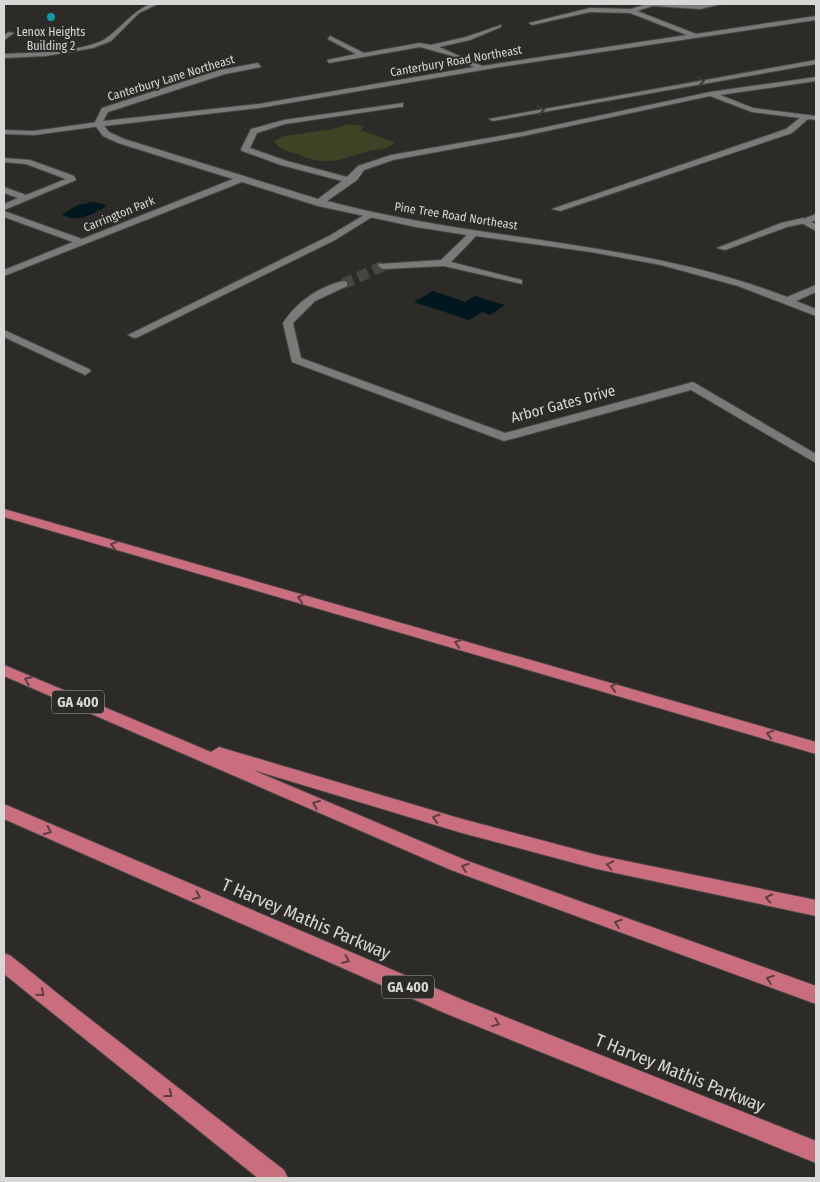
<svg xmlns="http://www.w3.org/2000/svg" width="820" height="1182" font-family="'Fira Sans Condensed',sans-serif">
<rect width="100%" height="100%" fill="#2c2b28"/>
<!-- green -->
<path fill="#404225" d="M348 124 364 126 361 130 395 143C387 150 375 149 365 152 338 161 324 166 297 154 287 150 280 151 274 141L284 136 333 129Z"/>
<!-- water -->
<path fill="#001720" d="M93 202 104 204 106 206C95 214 75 224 62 214L78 205Z
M433 291 465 302 475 296 505 305 490 315 482 312 469 320 414 302Z"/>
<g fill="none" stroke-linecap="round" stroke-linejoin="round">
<!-- minor-tunnel -->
<path stroke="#464542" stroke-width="11" stroke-dasharray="11 5.5" stroke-linecap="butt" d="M343 284 383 266"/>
<defs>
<path id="service" d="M9 32 14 33 4 40V35Z
M98 122 102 124 101 126 34 135 4 134V130L34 131Z
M4 158 30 160 74 176 76 180 4 210V204L18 198 4 193V187L26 195 66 179 26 164 4 162Z
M369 212 374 215 372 217 335 240 138 337 134 338 128 335 329 236Z
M803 218 808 221 806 223 787 227 725 250 717 248 781 223Z"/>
<path id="minor" d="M150 4H158L139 13 111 41 93 48 46 56 4 58V54C29 53 89 52 108 37 124 25 131 13 150 4Z
M647 4H722L700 9 653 6 637 11 696 34 816 16V20L506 66 259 108 104 126 109 132 124 139 318 199 342 181 281 165 242 151 241 149 251 129 284 120 403 103V107H400L285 124 257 133 250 148 287 161 347 177 358 166 391 155 523 132 710 92 816 77V81L720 95 753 108 816 116V120L808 119 792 133 560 211 552 209 786 129 800 118 752 112 710 96 523 136 393 160 364 170 357 180 327 201C480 242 637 239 787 297L816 285V292L796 301 816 309V316L738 286 661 265 591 252 476 236 451 262 522 280V284L444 266 383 269 378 266 379 264 441 260 467 235 416 227 318 206 242 182 4 276V270L73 242 4 217V211L82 239 233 179 118 143 103 136 94 124 102 108 220 70 258 63 261 67 225 74 108 112 103 121 259 104 474 67 449 55 420 47 329 63 327 60 356 54 328 39 330 36 364 53 420 43 431 45 466 37 501 25V27L470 40 439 47 482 66 687 35 630 13 590 12 532 25 529 23 590 8 631 9Z
M816 60V64L493 121 489 119Z
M816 214V220L811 222 816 224V231L798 221Z
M343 281 347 282V286L315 301 293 323 301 358 505 433 693 382 816 454V463L691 390 504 441 292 362 283 323C297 302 318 287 343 281Z
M4 330 89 369 91 371 85 375 81 373 4 337Z"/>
<path id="motorway" d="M4 509 816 742V754L4 517Z
M4 665 211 752 219 747 462 819 597 855 816 900V916L597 869 462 833 253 770 465 860 816 986V1004L451 870 4 676Z
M4 804 463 1000 816 1141V1163L447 1014 4 819Z
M4 953 11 956 72 1005 284 1170 288 1178H258L4 974Z"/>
</defs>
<!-- service casing -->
<use href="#service" stroke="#474644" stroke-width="2"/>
<!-- minor casing -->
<use href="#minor" stroke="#474644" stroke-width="2"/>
<!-- motorway casing -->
<use href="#motorway" stroke="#474644" stroke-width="2"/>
<!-- service -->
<use href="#service" fill="#7c7a78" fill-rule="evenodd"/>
<!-- minor -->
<use href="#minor" fill="#7c7a78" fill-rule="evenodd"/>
<!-- motorway -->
<use href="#motorway" fill="#ca6e7e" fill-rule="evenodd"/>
</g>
<!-- one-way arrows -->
<defs><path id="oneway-chevron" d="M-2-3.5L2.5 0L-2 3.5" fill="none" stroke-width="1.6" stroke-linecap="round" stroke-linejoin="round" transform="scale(1.25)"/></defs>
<g stroke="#3c3b38">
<use href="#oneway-chevron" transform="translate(701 81) rotate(-10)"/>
<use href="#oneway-chevron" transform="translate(541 110) rotate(-10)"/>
</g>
<g stroke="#5b3f42">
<use href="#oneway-chevron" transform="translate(114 545) rotate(-164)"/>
<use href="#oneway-chevron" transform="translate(301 598) rotate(-164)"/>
<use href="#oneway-chevron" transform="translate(458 643) rotate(-164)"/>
<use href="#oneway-chevron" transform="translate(28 680) rotate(-157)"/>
<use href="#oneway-chevron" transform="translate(614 687) rotate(-163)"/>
<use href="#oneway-chevron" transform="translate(770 734) rotate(-163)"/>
<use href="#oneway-chevron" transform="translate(316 804) rotate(-157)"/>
<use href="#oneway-chevron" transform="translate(436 818) rotate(-163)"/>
<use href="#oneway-chevron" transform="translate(48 831) rotate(24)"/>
<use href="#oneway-chevron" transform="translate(610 865) rotate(-168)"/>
<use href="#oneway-chevron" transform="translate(465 867) rotate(-160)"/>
<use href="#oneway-chevron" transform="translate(197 896) rotate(23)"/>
<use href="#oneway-chevron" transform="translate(769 898) rotate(-168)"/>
<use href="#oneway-chevron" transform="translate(618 923) rotate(-160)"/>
<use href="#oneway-chevron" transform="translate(346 960) rotate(23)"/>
<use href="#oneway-chevron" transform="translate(770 979) rotate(-160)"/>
<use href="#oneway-chevron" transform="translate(41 993) rotate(40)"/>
<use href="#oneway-chevron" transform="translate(496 1023) rotate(22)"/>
<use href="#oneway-chevron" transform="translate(169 1094) rotate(38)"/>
</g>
<!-- markers -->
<circle fill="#0f9aa8" stroke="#2c2b28" stroke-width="2" cx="51" cy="17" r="5"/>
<g text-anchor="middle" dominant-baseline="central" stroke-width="4" stroke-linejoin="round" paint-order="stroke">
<!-- far-poi labels -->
<g font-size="12" fill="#d8d7d6" stroke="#2c2b28">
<text x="51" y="32">Lenox Heights<tspan x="51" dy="14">Building 2</tspan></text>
</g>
<!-- far-street labels -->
<g font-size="12" fill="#d8d7d6" stroke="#2c2b28">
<text transform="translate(456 61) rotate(-10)">Canterbury Road Northeast</text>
<text transform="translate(171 78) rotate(-17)">Canterbury Lane Northeast</text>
<text transform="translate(119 214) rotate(-22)">Carrington Park</text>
<text transform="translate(456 216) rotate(9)">Pine Tree Road Northeast</text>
</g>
<!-- shield labels -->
<g fill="#2c2b28" stroke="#a4a3a2" stroke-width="1">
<rect x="52" y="690.5" width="52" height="23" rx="4"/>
<rect x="382" y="975.5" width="52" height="23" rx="4"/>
</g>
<g font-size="14" font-weight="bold" fill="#d8d7d6">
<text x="78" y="702">GA 400</text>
<text x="408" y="987">GA 400</text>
</g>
<!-- street labels -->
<g font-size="15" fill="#d8d7d6" stroke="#2c2b28">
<text transform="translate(563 404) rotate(-15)">Arbor Gates Drive</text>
</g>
<!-- near-street labels -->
<g font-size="18" fill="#d8d7d6" stroke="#2c2b28">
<text transform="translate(306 919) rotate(23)">T Harvey Mathis Parkway</text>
<text transform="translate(680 1073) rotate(22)">T Harvey Mathis Parkway</text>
</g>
</g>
<!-- border -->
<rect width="820" height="1182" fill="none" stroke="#d8d7d6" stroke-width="10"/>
</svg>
